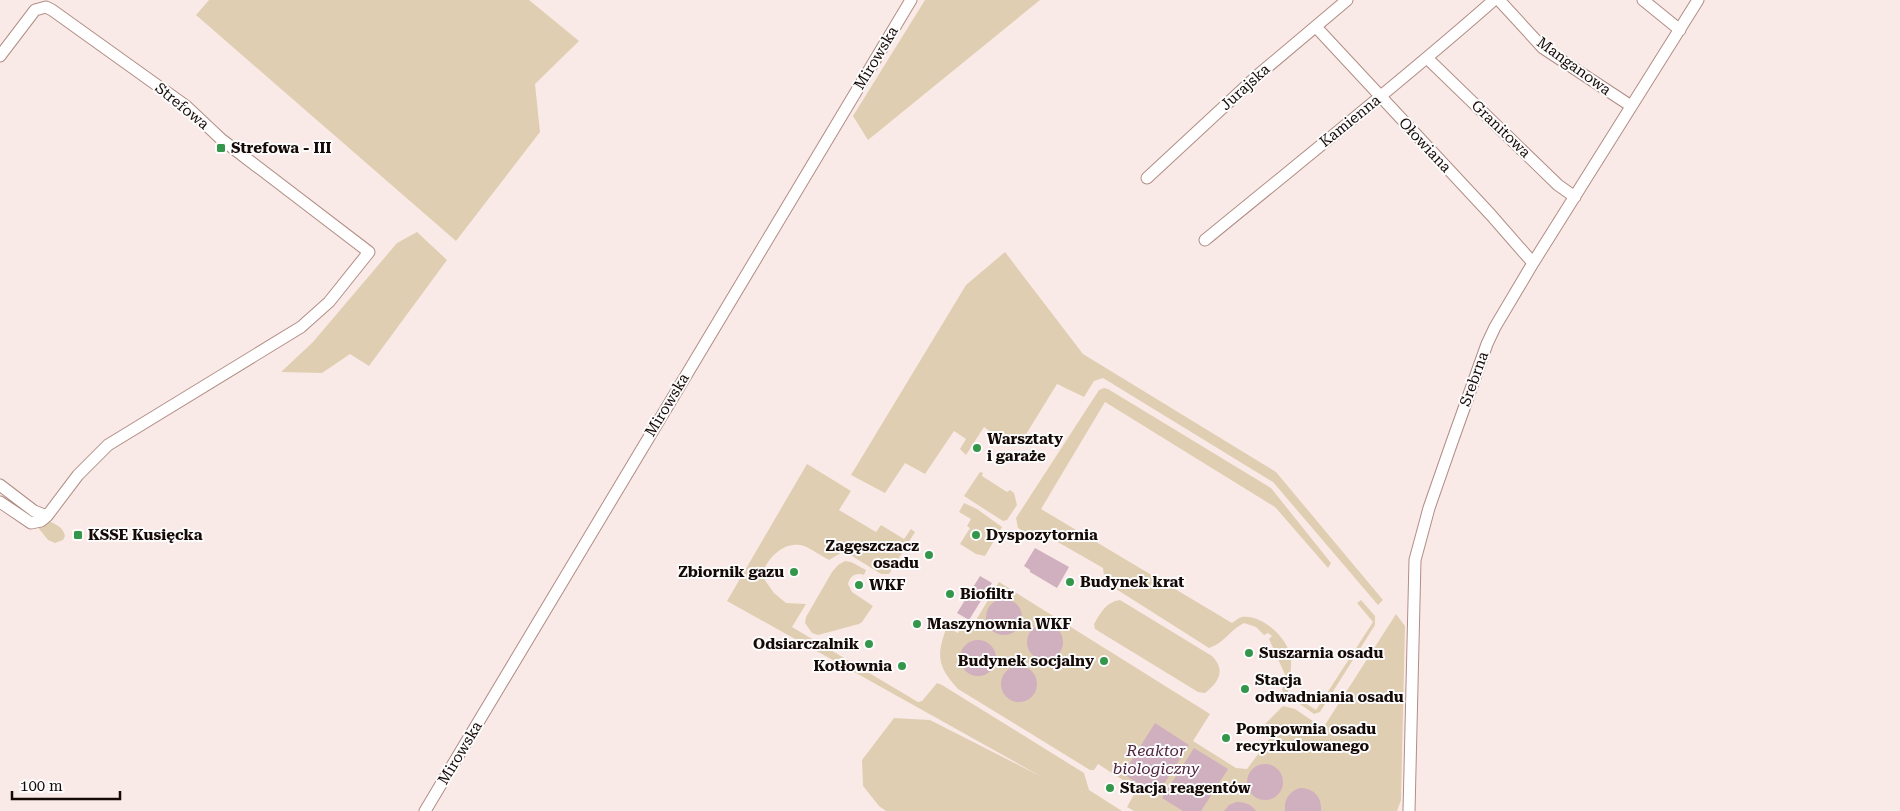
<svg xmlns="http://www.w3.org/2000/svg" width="1900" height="811" font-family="'Roboto Serif',serif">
<rect width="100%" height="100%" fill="#faeae7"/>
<!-- green -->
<path fill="#e0ceb2" d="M209 0H529L579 41 535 84 540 132 456 241 196 15Z
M925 0H1040L868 140 853 116Z
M417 232 447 260 369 366 350 354 322 373 281 372 313 342 397 243Z
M1005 252 1083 354 1276 472 1383 600 1378 605 1273 482 1103 378 1094 381 1084 397 1057 384 1020 444 1006 435 1004 437 994 431 992 433 984 427 966 455 960 449 966 439 954 431 925 474 905 463 885 493 851 475 966 285Z
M1104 388 1108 389 1271 488 1331 563 1328 568 1275 507 1105 402 1041 509 1232 623C1235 621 1238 618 1242 617 1263 614 1290 640 1291 660 1292 671 1288 681 1288 692L1316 710 1373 622 1357 603 1361 600 1375 616V625L1320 712 1314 714 1283 692 1282 689 1287 679 1269 639 1272 636 1268 633 1264 635 1256 627 1244 623C1230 630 1223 644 1209 648L1105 582 1103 568 1049 537C1035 540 1029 535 1018 528L1016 518 1099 390Z
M807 464 851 491 839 510 876 532 881 525 904 539 911 529 915 532 889 574H881L844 551 829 560C821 556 812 549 804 546 784 540 766 559 762 576L774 593 786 603 806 604 792 627 918 702 922 701 937 683 942 685 1084 773 1089 790 1122 811H886L879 806 863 786 862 760 894 718 930 720 1042 777 727 601Z
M980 472 983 473 982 476 1007 492 1010 490 1014 493 1017 505 1007 520 1003 521 964 496Z
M964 503 977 509 1002 527 985 556 976 554 960 544 970 528 967 526 971 519 959 512Z
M49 521C57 525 63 527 65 536L63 540 55 543 48 540 36 525Z
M845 561 851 562 866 570 864 575C856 572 850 576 848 584L852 592 873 606 862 622 859 624 818 635 812 633 805 623 806 617 832 572 838 565Z
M999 582 1210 714 1193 741 1236 768 1247 769 1270 738 1260 729 1283 706 1295 709 1323 728 1396 614 1405 626 1401 800 1397 811H1134L1127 807 1137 789 1098 764 1094 770H1090L958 689C938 667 936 657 946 629L947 627 958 633 962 625 970 630Z
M1120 600 1212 656C1226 670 1219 682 1205 693L1198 692 1095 629 1094 624C1101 612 1106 602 1120 600Z"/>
<!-- water -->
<path fill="#d0afbf" d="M1035 548 1069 567 1057 588 1030 572V570L1024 566Z
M980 576 992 583 969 620 957 613Z
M986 617a18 18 0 1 1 36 0a18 18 0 1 1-36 0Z
M1027 642a18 18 0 1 1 36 0a18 18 0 1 1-36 0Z
M960 658a18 18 0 1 1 36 0a18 18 0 1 1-36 0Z
M1001 684a18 18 0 1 1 36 0a18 18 0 1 1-36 0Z
M1155 723 1189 745 1157 795 1123 774Z
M1194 748 1228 769 1201 811H1183L1162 798Z
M1247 782a18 18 0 1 1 36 0a18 18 0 1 1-36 0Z
M1299 788C1313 788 1322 796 1321 811H1285C1284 800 1288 793 1299 788Z
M1236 802C1245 802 1251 804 1256 811H1224L1229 805Z"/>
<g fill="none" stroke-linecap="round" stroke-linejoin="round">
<defs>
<path id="minor" d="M1499 0 1543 48 1631 106
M1643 0 1680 30
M1316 27 1491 215 1533 263
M0 56 35 10 46 7 52 10 186 106 221 139 369 252 329 302 301 327 108 445 78 475 47 516 41 521 31 523 0 502
M1428 59 1558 185 1575 197
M1147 178 1258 75 1347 0
M1205 240C1301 161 1400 83 1494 0
M0 485 34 511 47 516
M425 811 911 0
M1409 811 1415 560 1429 508 1452 442 1487 344 1495 327 1533 263 1698 0"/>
</defs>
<!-- minor casing -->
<use href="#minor" stroke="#b18d85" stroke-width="13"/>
<!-- minor -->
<use href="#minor" stroke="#fff" stroke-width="11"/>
</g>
<!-- markers -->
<g fill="#34964a" stroke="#fcfcfc" stroke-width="2">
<rect x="216" y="143" width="10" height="10" rx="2.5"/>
<circle cx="977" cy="448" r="5"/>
<rect x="73" y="530" width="10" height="10" rx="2.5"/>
<circle cx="976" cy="535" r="5"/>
<circle cx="929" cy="555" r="5"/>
<circle cx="794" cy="572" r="5"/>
<circle cx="1070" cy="582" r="5"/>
<circle cx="859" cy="585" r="5"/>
<circle cx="950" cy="594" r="5"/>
<circle cx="917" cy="624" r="5"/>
<circle cx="869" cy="644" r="5"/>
<circle cx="1249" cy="653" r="5"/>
<circle cx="1104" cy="661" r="5"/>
<circle cx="902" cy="666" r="5"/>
<circle cx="1245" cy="689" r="5"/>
<circle cx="1226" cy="738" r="5"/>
<circle cx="1110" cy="788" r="5"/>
</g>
<g text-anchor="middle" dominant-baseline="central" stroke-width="4" stroke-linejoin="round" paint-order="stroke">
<!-- street labels -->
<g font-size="15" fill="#160a07" stroke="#fcfcfc">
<text transform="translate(876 58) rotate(-59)">Mirowska</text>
<text transform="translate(1574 66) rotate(36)">Manganowa</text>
<text transform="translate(1245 87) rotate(-42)">Jurajska</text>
<text transform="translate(182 106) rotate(39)">Strefowa</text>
<text transform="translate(1350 121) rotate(-39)">Kamienna</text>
<text transform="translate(1501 129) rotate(44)">Granitowa</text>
<text transform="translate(1425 145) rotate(47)">Ołowiana</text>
<text transform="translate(1474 379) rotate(-70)">Srebrna</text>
<text transform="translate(667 405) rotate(-59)">Mirowska</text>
<text transform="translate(460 753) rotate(-59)">Mirowska</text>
</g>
<!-- poi labels -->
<g font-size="15" font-weight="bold" fill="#160a07" stroke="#fcfcfc" text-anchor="start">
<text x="231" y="148">Strefowa - III</text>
<text x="987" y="439">Warsztaty<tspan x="987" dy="17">i garaże</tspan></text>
<text x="88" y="535">KSSE Kusięcka</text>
<text x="986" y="535">Dyspozytornia</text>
<text x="919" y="546" text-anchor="end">Zagęszczacz<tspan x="919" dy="17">osadu</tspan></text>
<text x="784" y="572" text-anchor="end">Zbiornik gazu</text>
<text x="1080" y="582">Budynek krat</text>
<text x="869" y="585">WKF</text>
<text x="960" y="594">Biofiltr</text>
<text x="927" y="624">Maszynownia WKF</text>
<text x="859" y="644" text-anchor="end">Odsiarczalnik</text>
<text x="1259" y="653">Suszarnia osadu</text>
<text x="1094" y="661" text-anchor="end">Budynek socjalny</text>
<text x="892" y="666" text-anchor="end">Kotłownia</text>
<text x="1255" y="680">Stacja<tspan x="1255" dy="17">odwadniania osadu</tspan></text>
<text x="1236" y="729">Pompownia osadu<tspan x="1236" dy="17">recyrkulowanego</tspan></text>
<text x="1120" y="788">Stacja reagentów</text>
</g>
<!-- water labels -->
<g font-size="16" font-style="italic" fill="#51253d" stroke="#fcfcfc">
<text x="1156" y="750">Reaktor<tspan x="1156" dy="18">biologiczny</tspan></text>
</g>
</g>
<!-- scale -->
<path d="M12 791v8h108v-8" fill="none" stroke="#160a07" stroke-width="2.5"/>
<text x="20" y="791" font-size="15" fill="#160a07" stroke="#fcfcfc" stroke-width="4" paint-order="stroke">100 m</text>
</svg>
